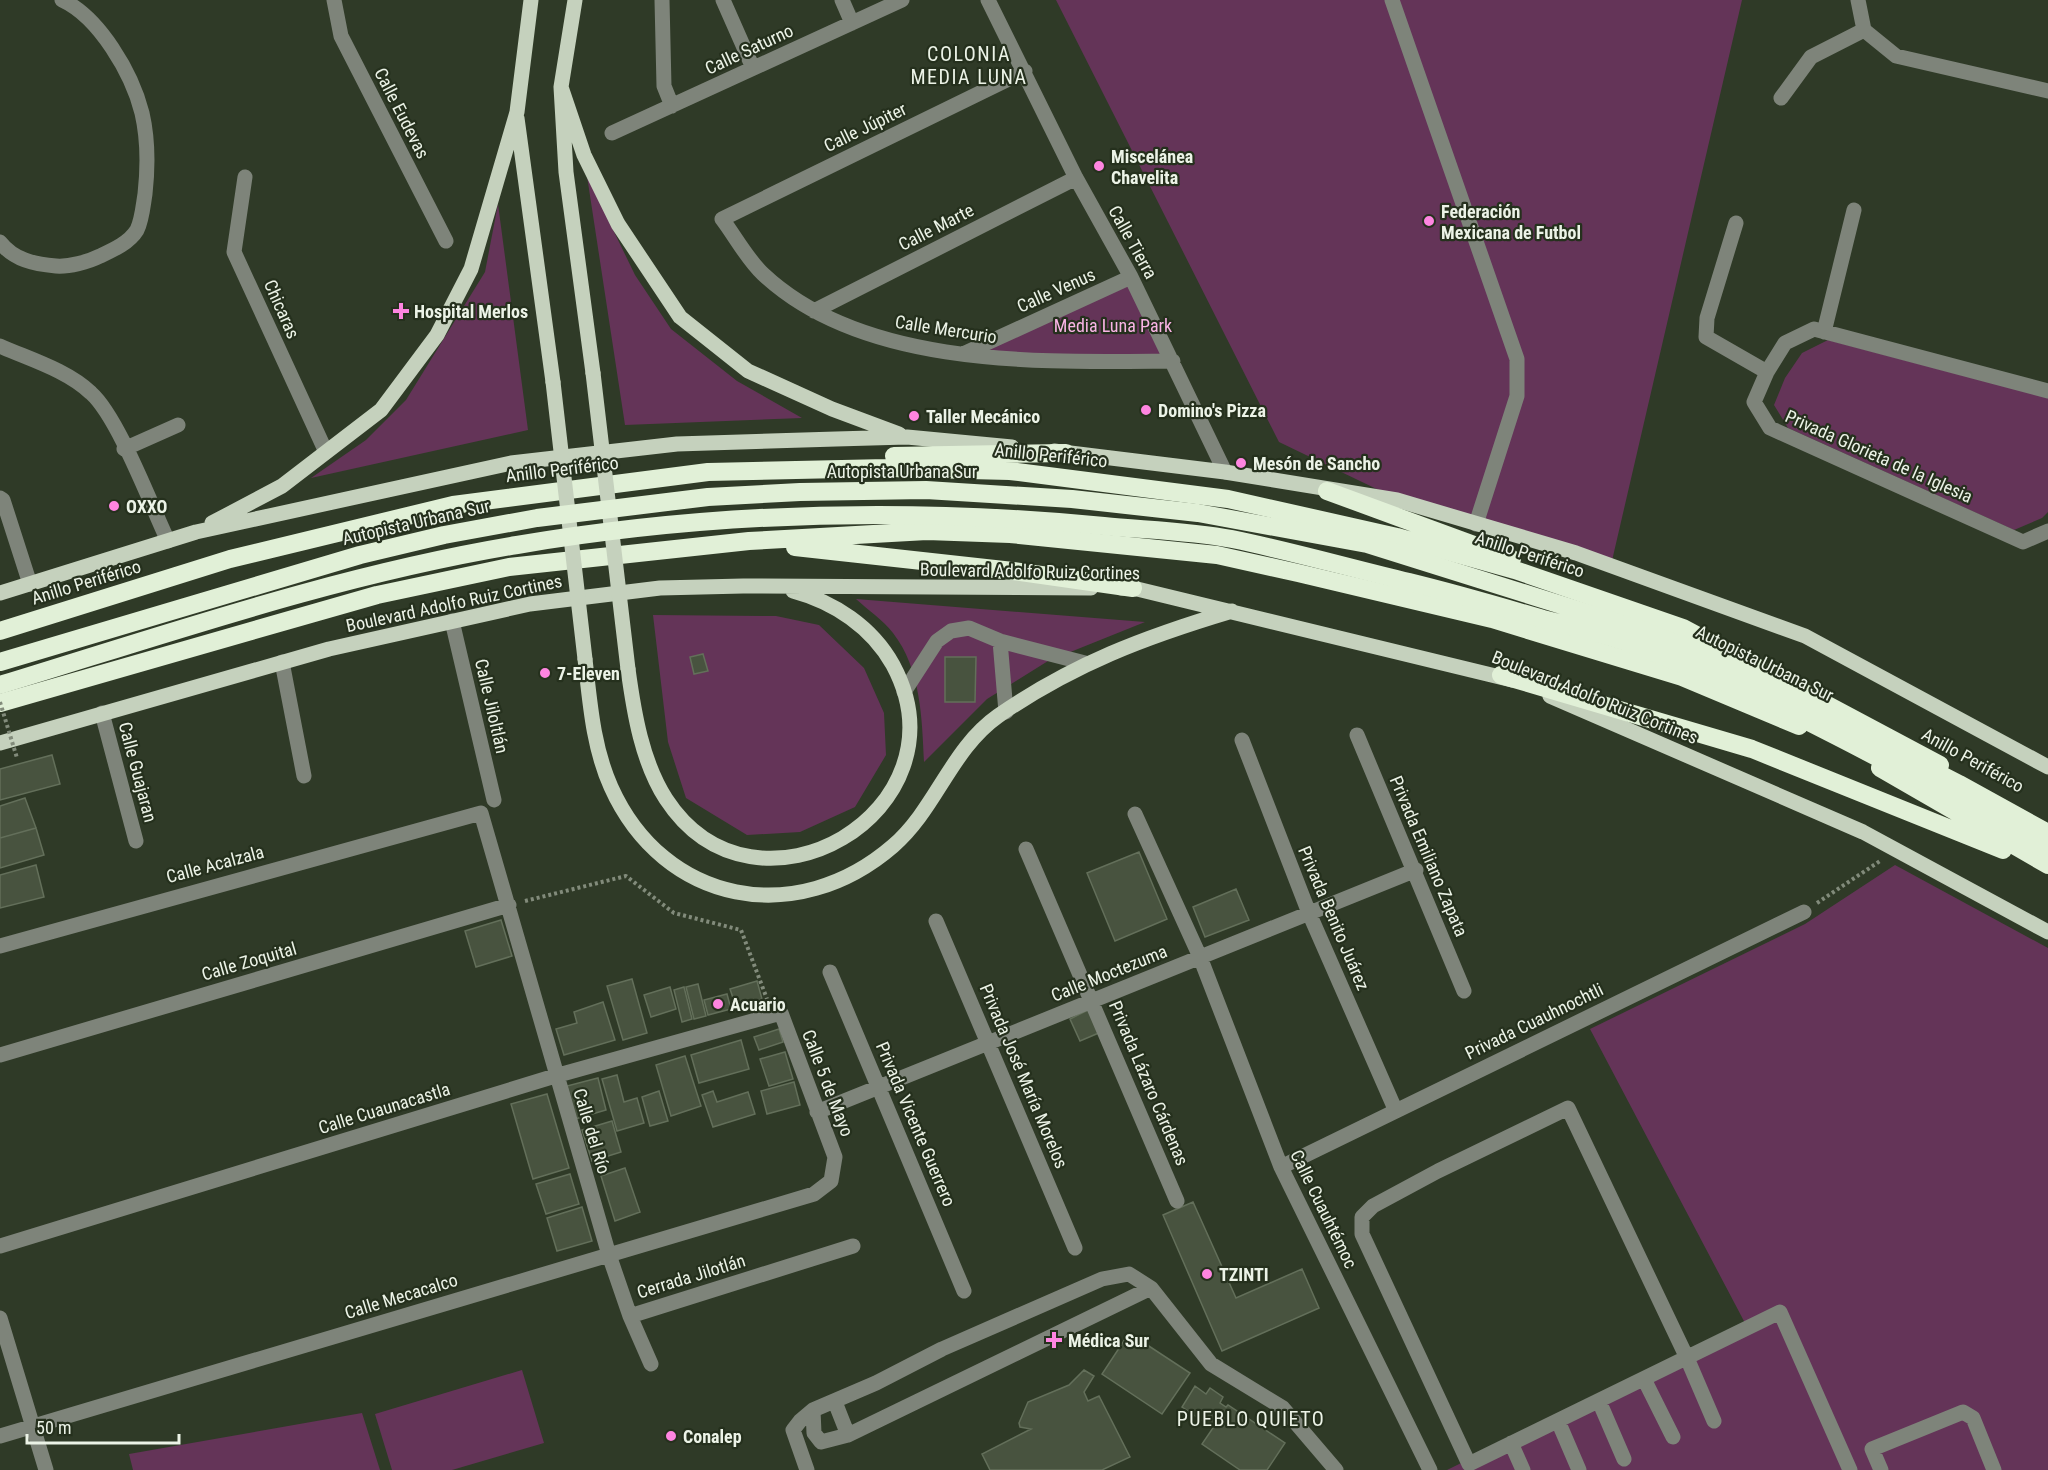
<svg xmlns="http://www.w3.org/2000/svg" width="2048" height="1470" font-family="'Roboto Condensed',sans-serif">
<rect width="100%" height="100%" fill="#2f3a27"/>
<!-- green -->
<path fill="#643458" d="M1056 0H1742L1611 565 1387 494 1279 442Z
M587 176 635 275 671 329 737 381 802 418 625 425Z
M498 204 528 430 311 478 366 440 406 400 485 272Z
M1131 277 1173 361 964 353Z
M1828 340 2048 398V512L2042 518 2014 530 1788 428 1774 405 1785 378 1802 353Z
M856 599 1145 622 1048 661 987 699 924 762C922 719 921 669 893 633 883 620 868 610 856 599Z
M653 615 776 616 819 625 864 668 884 713 886 755 855 807 800 832 747 835 686 798 668 742Z
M1895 865 2048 948V1470H1447L1745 1323 1590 1029 1805 924Z
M522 1370 544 1443 452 1470H392L375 1414Z
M362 1413 380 1470H133L129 1454Z"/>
<!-- building -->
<path fill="#48533f" stroke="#636f5a" stroke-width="1.5" d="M703 654 708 671 694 674 690 657Z
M945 657H976L975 702H945Z
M52 755 60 784 0 800V769Z
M25 798 36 828 0 838V806Z
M36 828 44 855 0 868V838Z
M1139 852 1167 919 1115 941 1087 873Z
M36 865 44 897 0 908V875Z
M1236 889 1249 920 1205 937 1193 907Z
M501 920 512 956 476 967 465 931Z
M632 979 647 1033 623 1040 607 986Z
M757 981 762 999 736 1007 730 989Z
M698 984 706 1016 694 1019 686 987Z
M670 987 676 1009 651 1017 644 995Z
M684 987 692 1019 682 1022 674 990Z
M727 994 731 1009 708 1015 704 1000Z
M603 1002 615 1040 564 1055 556 1029 577 1023 574 1012Z
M1090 1009 1101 1032 1080 1041 1070 1019Z
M779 1029 783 1042 759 1050 754 1037Z
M741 1040 749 1069 699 1083 691 1055Z
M785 1052 793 1079 769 1086 760 1059Z
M685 1056 701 1106 671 1116 656 1065Z
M617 1075 624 1102 637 1098 644 1123 617 1131 602 1079Z
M598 1078 606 1110 575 1119 567 1086Z
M794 1082 800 1105 767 1114 761 1091Z
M659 1091 668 1121 650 1126 642 1097Z
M713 1091 717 1102 748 1092 755 1114 713 1127 702 1095Z
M547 1094 569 1168 533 1179 511 1104Z
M612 1121 621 1152 592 1161 582 1130Z
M625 1168 640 1212 615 1221 601 1176Z
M570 1174 579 1204 546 1214 536 1184Z
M1193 1202 1236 1298 1302 1269 1319 1308 1222 1351 1163 1215Z
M582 1207 592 1241 557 1251 547 1218Z
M1129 1333 1190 1373 1162 1414 1102 1374Z
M1084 1370 1094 1376 1084 1392 1088 1401 1099 1396 1130 1457 1102 1470H990L982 1454 1031 1429 1020 1427 1019 1423 1028 1402 1069 1385Z
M1195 1386 1206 1394 1210 1388 1223 1397 1220 1403 1226 1407 1228 1405 1285 1443 1267 1470H1240L1202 1444 1213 1428 1182 1407Z"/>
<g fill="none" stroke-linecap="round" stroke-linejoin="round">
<!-- path -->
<path stroke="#828b7b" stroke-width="4" stroke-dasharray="3 3" stroke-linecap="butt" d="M525 901 626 876 674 913 741 930 767 999
M1817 903 1880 861"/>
<!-- minor -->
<path stroke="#7e847a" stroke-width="15" d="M334 0 341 36 446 241
M662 0 664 86 672 106
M723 0 753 68
M842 0 852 23
M988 0 1076 178 1131 277 1225 472
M1392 0 1517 359V396L1476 524
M1858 0 1864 30 1896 56 2048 91
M1025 71 722 219C735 236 747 259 763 274 864 369 1043 362 1173 361
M1781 98 1811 57 1864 30
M612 133 902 0
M245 177 234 252 326 452
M1736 223 1707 318 1706 337 1767 372
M0 242C14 260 34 264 56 266 69 267 88 262 100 256 113 250 129 243 137 230 142 220 143 206 145 194 148 167 148 139 142 113 132 73 99 17 62 0
M814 311 1076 178
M1824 332 1854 210
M0 346C29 359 67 370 91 393 118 417 151 505 168 541
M965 353 1131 277
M2048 391 1814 329 1785 343 1767 372 1754 402 1770 428 2023 542 2048 531
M124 449 178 425
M0 498 3 500 30 584
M452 621 494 800
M1000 641 1006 712
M282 662 304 776
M904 692 937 641 951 631 969 628 1000 641 1085 663
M102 713 136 841
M1357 735 1464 991
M1242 740 1309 913 1395 1109
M1135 814 1200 957 1281 1167 1430 1470
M1026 849 1177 1201
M936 921 1075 1248
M0 946 481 813 609 1255 630 1316 651 1364
M830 972 964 1291
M0 1055 509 905
M817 1112 1416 870
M1281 1167 1804 912
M0 1246 555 1076 781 1013 835 1157 831 1181 814 1194 0 1436
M630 1316 853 1246
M0 1318 46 1470
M1644 1379 1673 1437
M1599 1401 1624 1459
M835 1402 848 1435
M813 1410 814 1433 821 1442 848 1435 1151 1288
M1558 1421 1579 1470
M1714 1421 1687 1358 1568 1108 1438 1171 1373 1206 1362 1217V1234L1469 1464C1572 1413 1676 1363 1780 1312L1850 1470
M1511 1443 1523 1470
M807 1470 793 1430 800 1421 813 1410 876 1383 942 1349 1102 1279 1129 1274 1151 1288 1211 1364 1283 1408 1336 1470
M1881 1470 1872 1449 1963 1412 1973 1418 1994 1470"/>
<!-- major -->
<path stroke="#c5d1bd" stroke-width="15" d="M575 0 561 87 566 172 593 373
M561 87 584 155 618 224 680 317 748 371 832 409 899 434
M517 118 553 382
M1054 451 1225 472 1397 500 1576 553 1805 636 2048 767
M212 523 282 486 381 410 437 335 471 269 517 112 531 0
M1121 588H1133L1512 680
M0 593 196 532 511 463 677 444 836 439 907 437 1012 447
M585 659C590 703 593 747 611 787 664 905 797 929 893 846 936 809 951 749 998 716 1073 664 1145 637 1232 611
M628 669C634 713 642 762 666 799 756 937 971 810 893 665 872 627 834 602 793 591
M1550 696 1863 832 2048 932
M0 743 329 649 530 604 660 588 743 586 1091 588"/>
<!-- highway -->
<path stroke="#e1f0d7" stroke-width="18" d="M894 456 1066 453
M1327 491 1512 559
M795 547 1013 571 1133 588
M0 631 230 559 453 505 708 472 887 468 1010 471 1228 499 1397 537 1515 570 1683 628 1940 765
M1501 675 1752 749 2003 850
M0 703 377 595 509 567 749 541 927 531 1010 534 1217 555 1298 573 1492 619 1682 677 1799 726
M1880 768 2048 865"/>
<!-- path-bridge -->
<path stroke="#828b7b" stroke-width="4" stroke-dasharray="3 3" stroke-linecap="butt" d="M0 702 17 758"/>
<!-- major-bridge -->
<path stroke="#c5d1bd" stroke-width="15" d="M593 373 628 669
M553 382 585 659"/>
<!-- highway-bridge -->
<path stroke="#e1f0d7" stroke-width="18" d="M0 662 360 555 444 535 537 518 708 497 800 492 926 490 1072 499 1198 513 1367 544 1638 629 1716 659 1959 784 2048 833
M0 685C170 633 341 574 517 545 711 512 908 507 1104 526 1146 530 1190 531 1232 539 1291 551 1350 568 1409 582 1454 593 1499 606 1543 619 1571 626 1599 633 1626 642 1772 696 1912 775 2048 851"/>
</g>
<!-- markers -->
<g fill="#fe85e0" stroke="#25301d" stroke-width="2">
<circle cx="1099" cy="166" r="6"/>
<circle cx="1429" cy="221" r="6"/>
<path d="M398 302h6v6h6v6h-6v6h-6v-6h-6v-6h6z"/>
<circle cx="1146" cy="410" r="6"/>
<circle cx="914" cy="416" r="6"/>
<circle cx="1241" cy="463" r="6"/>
<circle cx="114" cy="506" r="6"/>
<circle cx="545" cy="673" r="6"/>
<circle cx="718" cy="1004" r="6"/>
<circle cx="1207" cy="1274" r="6"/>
<path d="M1051 1331h6v6h6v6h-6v6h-6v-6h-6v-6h6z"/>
<circle cx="671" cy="1436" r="6"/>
</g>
<g text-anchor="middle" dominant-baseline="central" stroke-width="4.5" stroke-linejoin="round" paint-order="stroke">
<!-- street labels -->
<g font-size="18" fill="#ecf3e7" stroke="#25301d">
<text transform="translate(749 49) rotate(-25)">Calle Saturno</text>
<text transform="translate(402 113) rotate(63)">Calle Eudevas</text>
<text transform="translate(865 127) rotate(-26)">Calle Júpiter</text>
<text transform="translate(936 227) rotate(-27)">Calle Marte</text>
<text transform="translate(1133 242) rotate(61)">Calle Tierra</text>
<text transform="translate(1056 290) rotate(-24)">Calle Venus</text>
<text transform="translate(282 309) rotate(66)">Chicaras</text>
<text transform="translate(946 329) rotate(9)">Calle Mercurio</text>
<text transform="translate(1051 455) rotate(6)">Anillo Periférico</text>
<text transform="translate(1879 456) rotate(24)">Privada Glorieta de la Iglesia</text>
<text transform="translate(562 469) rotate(-7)">Anillo Periférico</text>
<text x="902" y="471">Autopista Urbana Sur</text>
<text transform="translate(416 522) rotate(-13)">Autopista Urbana Sur</text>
<text transform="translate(1530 554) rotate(18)">Anillo Periférico</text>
<text transform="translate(1030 571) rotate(1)">Boulevard Adolfo Ruiz Cortines</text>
<text transform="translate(86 582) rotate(-17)">Anillo Periférico</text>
<text transform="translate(454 603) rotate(-12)">Boulevard Adolfo Ruiz Cortines</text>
<text transform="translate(1765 663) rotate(26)">Autopista Urbana Sur</text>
<text transform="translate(1595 697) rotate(22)">Boulevard Adolfo Ruiz Cortines</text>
<text transform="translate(492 706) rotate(77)">Calle Jiloltlán</text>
<text transform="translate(1973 760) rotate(29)">Anillo Periférico</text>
<text transform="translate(138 772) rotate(75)">Calle Guajaran</text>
<text transform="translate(1429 856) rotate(67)">Privada Emiliano Zapata</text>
<text transform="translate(215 864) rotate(-15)">Calle Acalzala</text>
<text transform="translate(1334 918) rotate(67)">Privada Benito Juárez</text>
<text transform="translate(249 961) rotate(-16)">Calle Zoquital</text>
<text transform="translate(1109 973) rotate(-22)">Calle Moctezuma</text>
<text transform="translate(1534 1021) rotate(-26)">Privada Cuauhnochtli</text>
<text transform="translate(1024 1076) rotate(67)">Privada José María Morelos</text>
<text transform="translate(828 1083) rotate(69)">Calle 5 de Mayo</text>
<text transform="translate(1149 1083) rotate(67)">Privada Lázaro Cárdenas</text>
<text transform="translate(384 1108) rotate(-17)">Calle Cuaunacastla</text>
<text transform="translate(916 1124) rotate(67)">Privada Vicente Guerrero</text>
<text transform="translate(592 1131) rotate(73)">Calle del Río</text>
<text transform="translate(1324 1209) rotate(64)">Calle Cuauhtémoc</text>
<text transform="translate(691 1276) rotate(-17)">Cerrada Jilotlán</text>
<text transform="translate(401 1296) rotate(-17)">Calle Mecacalco</text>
</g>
<!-- poi labels -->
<g font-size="18" font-weight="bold" fill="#ecf3e7" stroke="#25301d" text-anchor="start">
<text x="1111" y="156">Miscelánea<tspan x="1111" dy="21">Chavelita</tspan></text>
<text x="1441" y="211">Federación<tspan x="1441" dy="21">Mexicana de Futbol</tspan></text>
<text x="414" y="311">Hospital Merlos</text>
<text x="1158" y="410">Domino's Pizza</text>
<text x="926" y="416">Taller Mecánico</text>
<text x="1253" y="463">Mesón de Sancho</text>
<text x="126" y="506">OXXO</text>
<text x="557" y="673">7-Eleven</text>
<text x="730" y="1004">Acuario</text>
<text x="1219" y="1274">TZINTI</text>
<text x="1068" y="1340">Médica Sur</text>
<text x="683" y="1436">Conalep</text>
</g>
<!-- park labels -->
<g font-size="18" fill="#f9b4e5" stroke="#25301d">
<text x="1113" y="325">Media Luna Park</text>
</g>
<!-- neighbourhood labels -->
<g font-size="20" letter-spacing="1.5" fill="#ecf3e7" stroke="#25301d">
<text x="969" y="54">COLONIA<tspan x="969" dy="23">MEDIA LUNA</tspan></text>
<text x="1251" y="1419">PUEBLO QUIETO</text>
</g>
</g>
<!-- scale -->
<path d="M27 1434v9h152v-9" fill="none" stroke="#ecf3e7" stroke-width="3"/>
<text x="36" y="1434" font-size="18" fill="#ecf3e7" stroke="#25301d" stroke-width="4.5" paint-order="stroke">50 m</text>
</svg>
